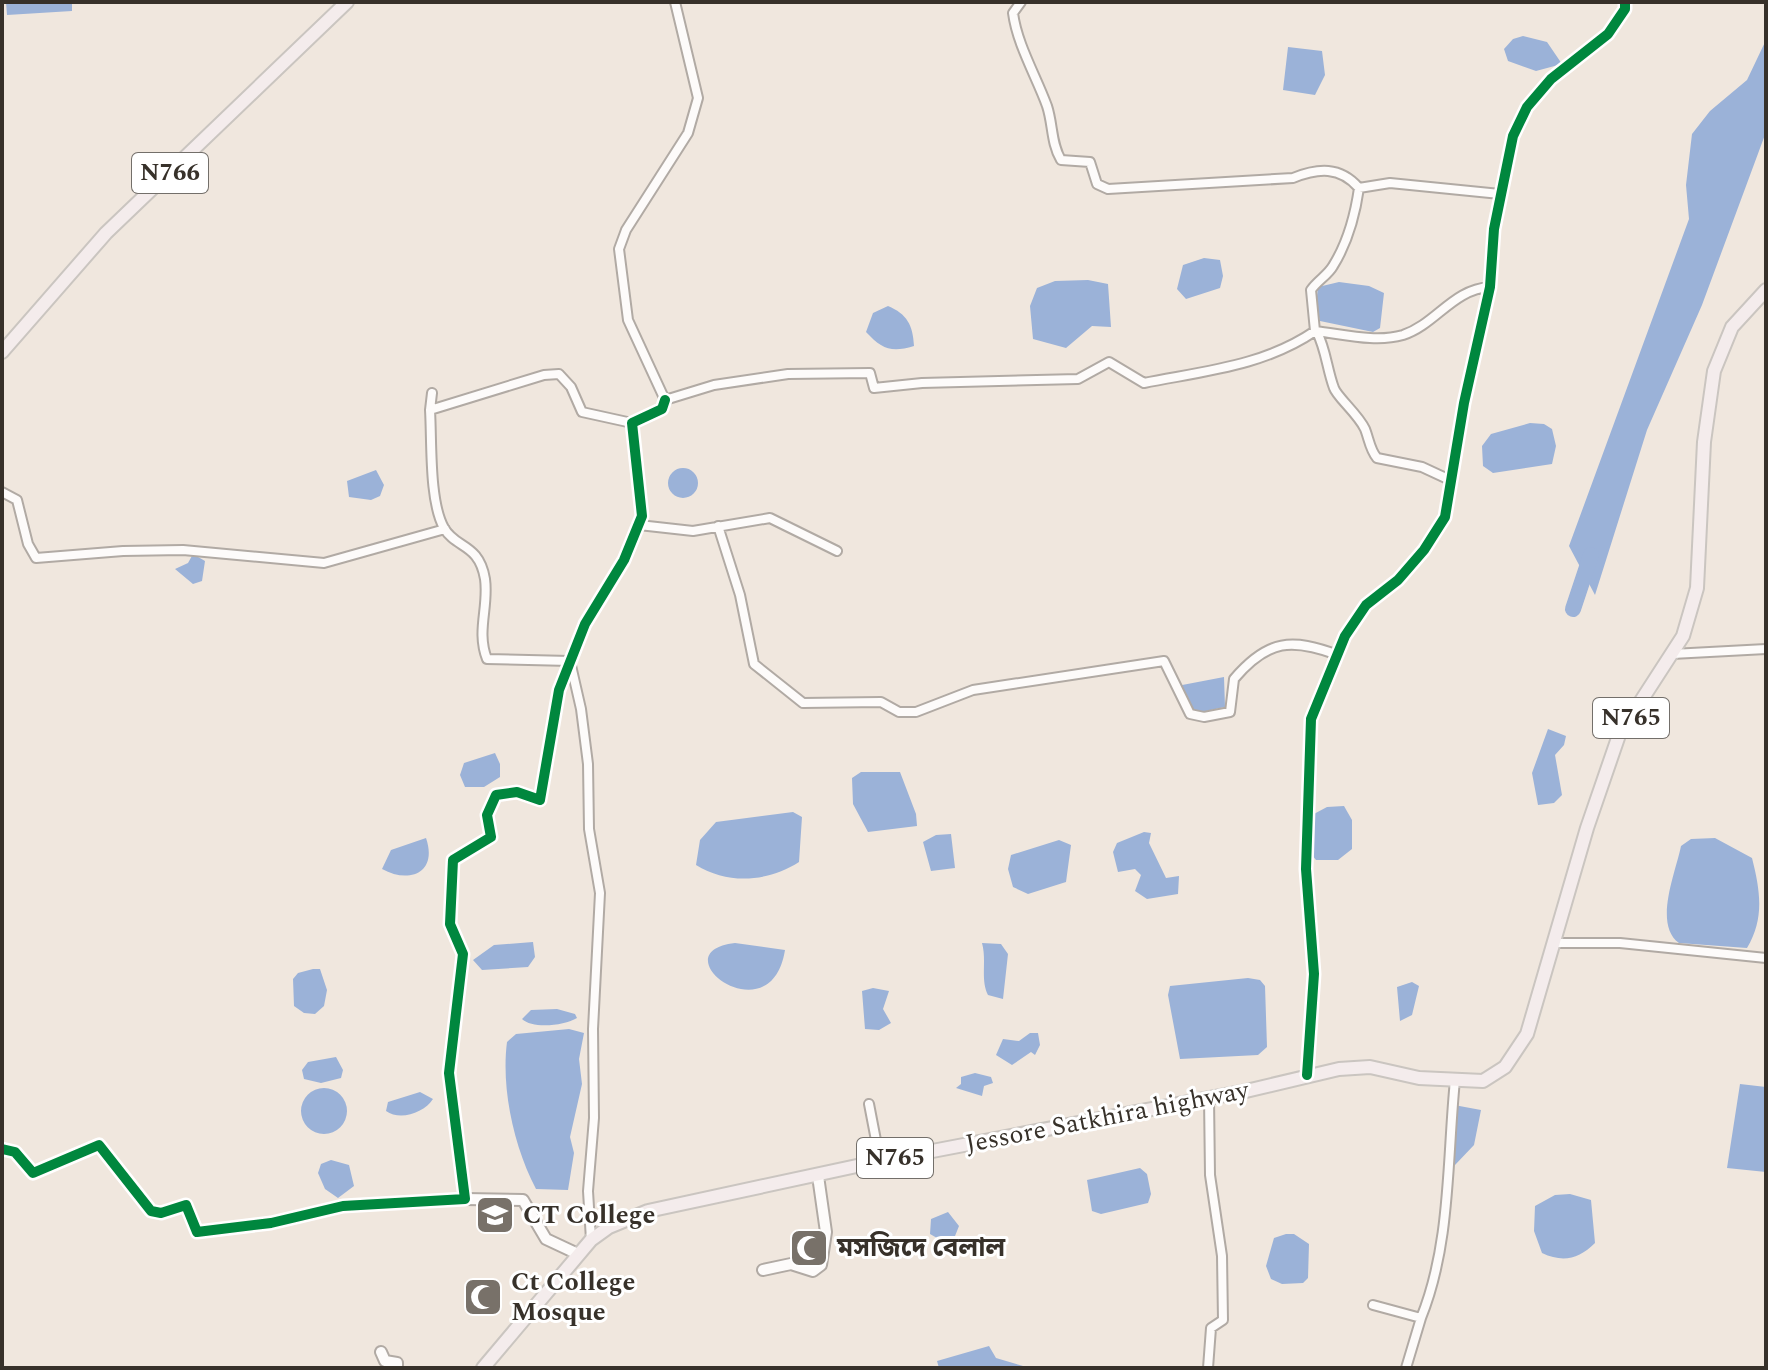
<svg xmlns="http://www.w3.org/2000/svg" width="1768" height="1370" font-family="Spectral,'Noto Sans Bengali',serif">
<rect width="100%" height="100%" fill="#f0e7de"/>
<!-- water -->
<path fill="#9bb2d8" d="M6 2H72V11L7 15Z
M1523 36 1547 42 1562 64 1536 71 1508 61 1504 49 1513 39Z
M1766 40V132L1702 305 1647 430 1595 595 1569 546 1689 219 1686 185 1692 134 1710 111 1747 80Z
M1288 47 1322 51 1325 75 1315 95 1283 90Z
M1204 258 1220 260 1223 276 1220 288 1186 299 1177 289 1183 265Z
M1088 280 1108 284 1111 327 1092 326 1066 348 1033 339 1030 306 1037 288 1055 281Z
M1339 282 1369 286 1384 293 1380 328 1373 332 1320 321 1316 305 1318 287Z
M888 306C907 314 913 325 914 346 891 353 882 349 866 332L873 313Z
M1530 423 1544 424 1552 429 1556 446 1552 464 1493 473 1483 466 1482 446 1491 434Z
M668 483a15 15 0 1 1 30 0a15 15 0 1 1-30 0Z
M376 470 384 485 380 496 371 500 349 497 347 481Z
M193 554 205 561 202 581 193 584 175 569 188 563Z
M1224 677 1225 707 1197 713 1184 703 1177 686Z
M1548 729 1566 736 1564 745 1555 755 1562 795 1554 803 1538 805 1532 773Z
M495 753 500 764V777L484 787H465L460 775 464 763Z
M861 772H900L916 814 917 826 868 832 853 804 852 778Z
M1344 806 1352 820V849L1338 860H1316L1312 855V815L1327 807Z
M793 812 802 817 799 862C768 882 728 885 696 865L700 840 716 822Z
M1144 832 1151 833 1149 843 1166 878 1179 876 1178 894 1147 899 1135 891 1141 875 1135 869 1118 872 1113 852 1117 843Z
M951 834 955 868 931 871 923 842 936 835Z
M426 838C438 873 409 884 382 869L391 850Z
M1715 838 1752 858C1760 890 1765 918 1747 948L1679 943C1653 924 1676 872 1681 846L1691 839Z
M1059 840 1071 845 1066 882 1028 894 1013 887 1008 869 1011 855Z
M533 942 535 957 528 967 482 970 473 960 494 945Z
M735 943 785 950C771 1039 657 952 735 943Z
M982 943 1001 944 1008 954 1003 999 988 995C980 979 987 961 982 943Z
M313 969H320L327 990 324 1006 315 1014 304 1013 294 1006 293 979 298 973Z
M1248 978 1260 980 1265 986 1267 1047 1258 1055 1180 1059 1168 995 1170 986Z
M1412 982 1419 986 1412 1015 1400 1021 1397 987Z
M873 988 889 991 883 1009 891 1023 879 1030 865 1029 862 991Z
M557 1009 575 1014 577 1018C564 1026 532 1029 522 1019L531 1010Z
M569 1029 584 1033 579 1059 582 1084 570 1137 574 1153 568 1190 536 1189C514 1147 501 1089 507 1042L516 1034Z
M1030 1033H1038L1040 1045 1035 1055 1031 1052 1012 1065 996 1055 1003 1039 1019 1041Z
M336 1057 343 1070 341 1078 321 1083 304 1079 302 1070 308 1062Z
M975 1073 991 1077 993 1083 984 1086 982 1096 956 1088 961 1084V1077Z
M1740 1084 1766 1087V1172L1727 1168Z
M301 1111a23 23 0 1 1 46 0a23 23 0 1 1-46 0Z
M420 1092 433 1099C424 1113 400 1121 386 1111L388 1102Z
M1454 1105 1481 1110 1474 1145 1455 1165 1451 1164Z
M331 1160 349 1165 354 1186 338 1198 325 1189 318 1173 321 1164Z
M1140 1168 1147 1174 1151 1194 1148 1203 1101 1214 1092 1211 1087 1180Z
M1570 1194 1591 1200 1595 1243C1579 1259 1563 1263 1542 1253L1534 1231 1535 1206 1555 1195Z
M948 1212 959 1226 951 1246 930 1234 931 1219Z
M1286 1234H1294L1309 1244 1308 1278 1303 1283 1282 1284 1271 1279 1266 1266 1274 1238Z
M989 1346 996 1358 1030 1368H939L937 1361Z"/>
<g fill="none" stroke-linecap="round" stroke-linejoin="round">
<!-- river -->
<path stroke="#9bb2d8" stroke-width="16" d="M1573 609 1591 555"/>
<defs>
<path id="minor" d="M675 2 698 98 688 133 626 230 619 249 628 320 665 400 714 385 788 374 870 373 874 388 922 383 1078 379 1109 362 1144 383C1204 371 1264 366 1315 331
M1021 2 1013 13C1017 44 1036 76 1047 106 1053 124 1051 143 1061 160L1090 162 1097 184 1108 189 1293 178C1318 168 1340 166 1359 188L1390 183 1500 194
M1359 188C1355 216 1348 242 1333 266 1328 275 1317 281 1311 290L1315 331C1343 334 1375 343 1403 335 1436 324 1453 289 1490 287
M1317 332C1326 350 1327 369 1334 388 1337 397 1358 414 1365 429 1369 439 1370 450 1377 458L1422 467 1450 480
M430 410 432 393
M2 492 17 500 28 544 36 558 123 551 183 550 324 563 445 529
M639 525 693 531 770 518 837 551
M718 526 740 595 754 664 803 703 881 702 899 712H916L973 690 1164 661 1190 714 1204 717 1230 712 1234 679C1268 639 1292 638 1338 655
M1672 654 1766 649
M1553 943H1620L1766 958
M1307 1075 1314 974 1306 869 1311 719 1345 636 1366 605 1398 580 1424 550 1445 517 1464 403 1490 287 1494 229 1513 136 1527 107 1551 79 1608 34 1625 9V2
M869 1104 880 1161
M2 1149 15 1152 33 1173 99 1145 151 1211 161 1213 186 1205 197 1232 271 1223 343 1206 465 1199 449 1073 463 954 450 924 453 860 491 837 487 815 496 795 517 792 540 800 559 690 585 624 624 560 642 516 632 423 662 409 665 400
M591 1240 588 1191 594 1118 593 1029 600 893 589 829 588 764 581 709 570 661 487 659C476 631 489 607 485 579 479 543 456 549 444 528 429 501 432 442 430 410L544 375 559 374 571 387 582 412 632 423
M1373 1305 1421 1318 1406 1368
M1421 1318C1451 1244 1447 1160 1455 1080
M1208 1368 1211 1328 1223 1320 1222 1256 1210 1175 1209 1098"/>
<path id="tertiary" d="M465 1199 523 1200 546 1239 578 1254
M763 1270 791 1264 813 1271 821 1265 826 1232 818 1176
M381 1352 385 1361 397 1363V1368"/>
<path id="trunk" d="M2 352 106 233 347 2
M483 1368 591 1240 609 1227 648 1211 880 1161 1246 1091 1339 1069 1370 1067 1419 1078 1483 1081 1505 1067 1527 1034 1587 828 1619 735 1683 636 1697 588 1704 442 1714 371 1732 327 1766 290"/>
</defs>
<!-- minor casing -->
<use href="#minor" stroke="#b1aaa4" stroke-width="12"/>
<!-- tertiary casing -->
<use href="#tertiary" stroke="#b1aaa4" stroke-width="14"/>
<!-- trunk casing -->
<use href="#trunk" stroke="#cac5c0" stroke-width="16"/>
<!-- minor -->
<use href="#minor" stroke="#fdfbfa" stroke-width="8"/>
<!-- tertiary -->
<use href="#tertiary" stroke="#fdfbfa" stroke-width="10"/>
<!-- trunk -->
<use href="#trunk" stroke="#f4ecec" stroke-width="12"/>
<defs>
<path id="cycleway" d="M1307 1075 1314 974 1306 869 1311 719 1345 636 1366 605 1398 580 1424 550 1445 517 1464 403 1490 287 1494 229 1513 136 1527 107 1551 79 1608 34 1625 9V2
M2 1149 15 1152 33 1173 99 1145 151 1211 161 1213 186 1205 197 1232 271 1223 343 1206 465 1199 449 1073 463 954 450 924 453 860 491 837 487 815 496 795 517 792 540 800 559 690 585 624 624 560 642 516 632 423 662 409 665 400"/>
</defs>
<!-- cycleway casing -->
<use href="#cycleway" stroke="#fff" stroke-width="15"/>
<!-- cycleway -->
<use href="#cycleway" stroke="#00873e" stroke-width="10"/>
</g>
<!-- icons -->
<defs>
<symbol id="university-square" viewBox="-11 -11 22 22"><rect x="-9" y="-9" width="18" height="18" rx="4" fill="#787169" stroke="#fff"/><path d="M0-5L7-2L0 1L-7-2ZM-4 1L0 2.5L4 1V4Q0 6-4 4Z" fill="#fff"/></symbol>
<symbol id="mosque-square" viewBox="-11 -11 22 22"><rect x="-9" y="-9" width="18" height="18" rx="4" fill="#787169" stroke="#fff"/><path d="M3.5-4.9A6 6 0 1 0 3.5 4.9A5 5 0 1 1 3.5-4.9Z" fill="#fff"/></symbol>
</defs>
<g fill-rule="evenodd">
<use href="#university-square" x="473" y="1193" width="44" height="44"/>
<use href="#mosque-square" x="787" y="1226" width="44" height="44"/>
<use href="#mosque-square" x="461" y="1275" width="44" height="44"/>
</g>
<g text-anchor="middle" dominant-baseline="central" stroke-width="6" stroke-linejoin="round" paint-order="stroke">
<!-- shield labels -->
<g fill="#fff" stroke="#736f6a" stroke-width="2">
<rect x="132" y="153" width="76" height="40" rx="6"/>
<rect x="1593" y="698" width="76" height="40" rx="6"/>
<rect x="857" y="1138" width="76" height="40" rx="6"/>
</g>
<g font-size="24" font-weight="bold" fill="#37312a">
<text x="170" y="173">N766</text>
<text x="1631" y="718">N765</text>
<text x="895" y="1158">N765</text>
</g>
<!-- street labels -->
<g font-size="26" fill="#37312a" stroke="#fff">
<text transform="translate(1107 1117) rotate(-11)">Jessore Satkhira highway</text>
</g>
<!-- poi labels -->
<g font-size="26" font-weight="bold" fill="#37312a" stroke="#fff" text-anchor="start">
<text x="523" y="1215">CT College</text>
<text x="837" y="1248">মসজিদে বেলাল</text>
<text x="511" y="1282">Ct College<tspan x="511" dy="30">Mosque</tspan></text>
</g>
</g>
<!-- border -->
<rect width="1768" height="1370" fill="none" stroke="#37312a" stroke-width="8"/>
</svg>
